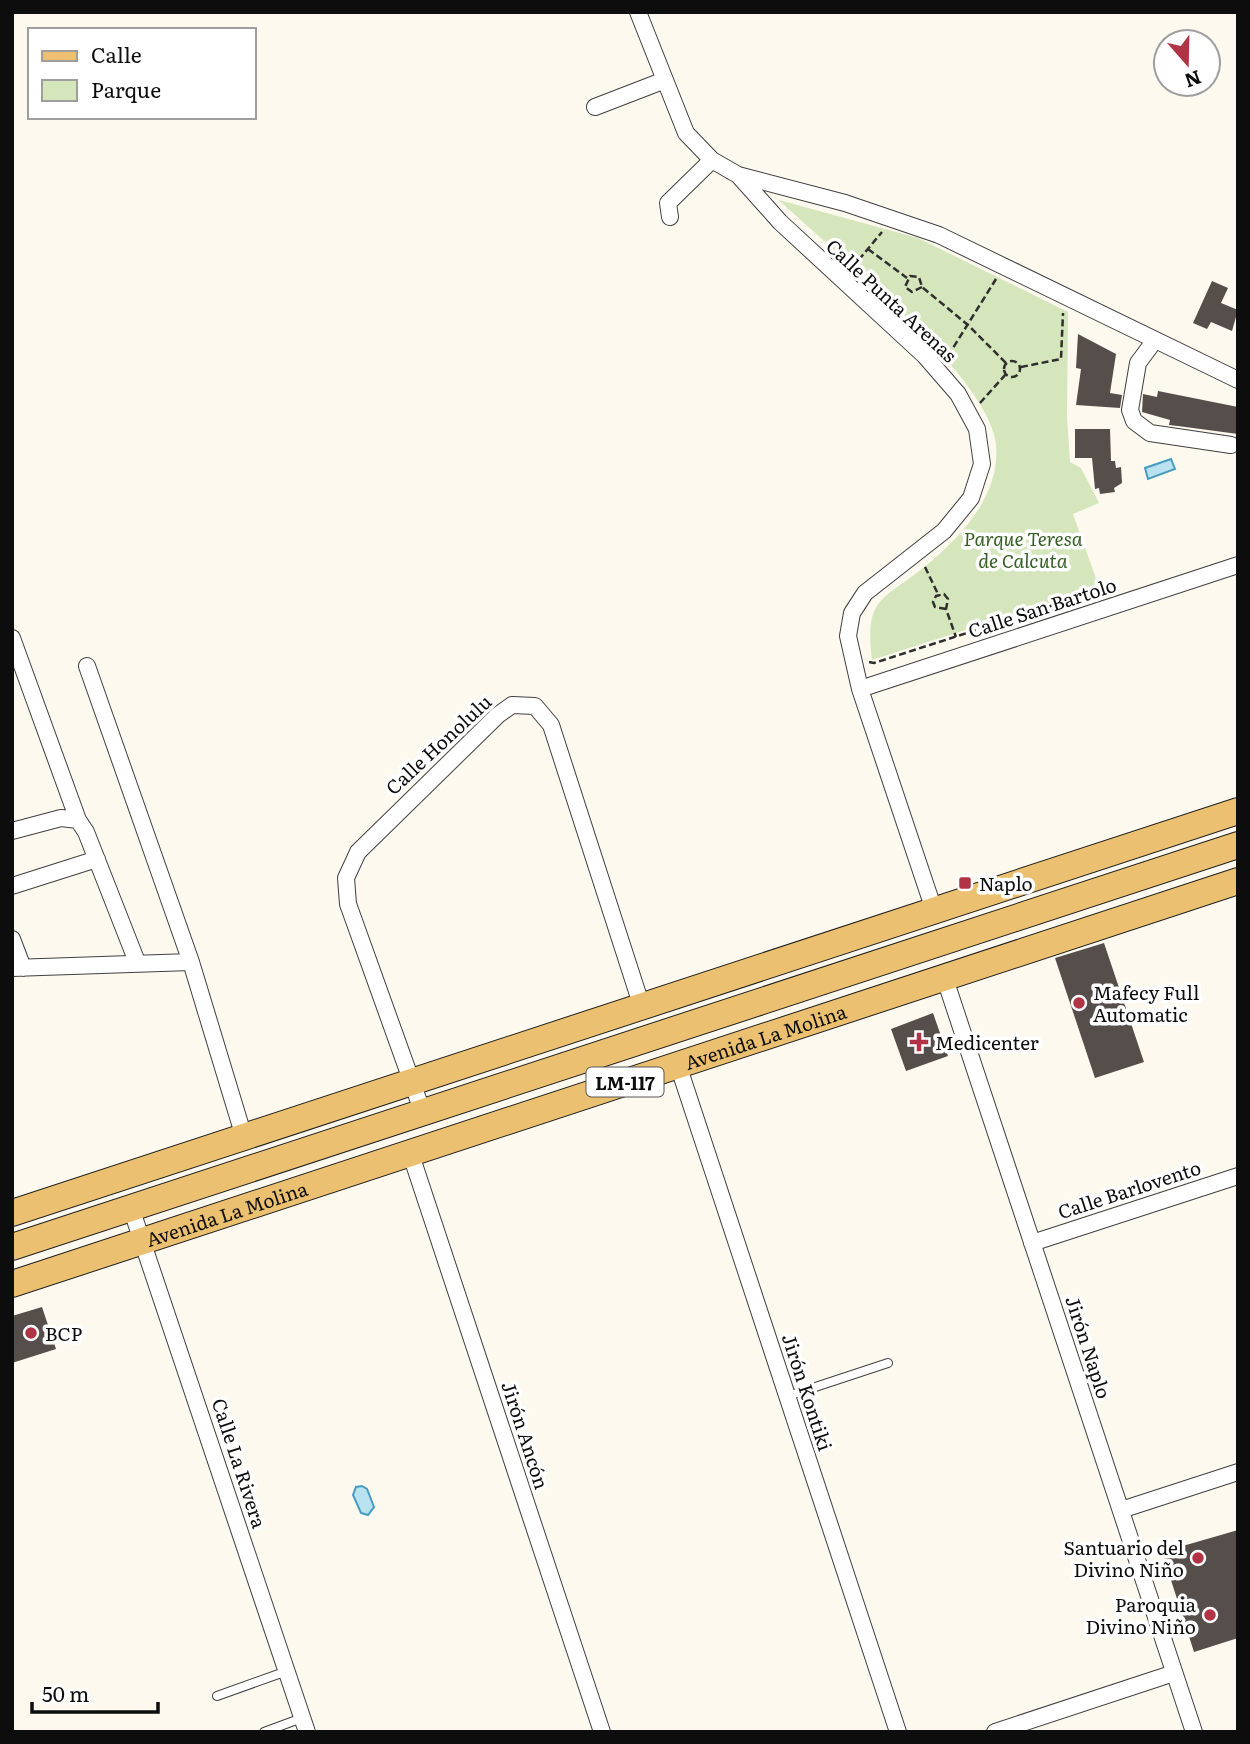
<svg xmlns="http://www.w3.org/2000/svg" width="1250" height="1744" font-family="Literata,serif">
<rect width="100%" height="100%" fill="#fdf9ef"/>
<!-- green -->
<path fill="#d5e5bc" d="M779 200 918 238 1068 312 1067 417 1070 462 1081 468 1099 503 1073 514 1099 587 872 660C864 594 884 601 928 564 963 535 1001 493 996 444 989 376 831 250 779 200Z"/>
<!-- water -->
<path fill="#b9e1f0" stroke="#469cc0" stroke-width="2" d="M1171 459 1175 469 1148 479 1145 468Z
M362 1486 367 1489 374 1507 368 1515 361 1513 353 1495 356 1487Z"/>
<!-- building -->
<path fill="#554e4b" d="M1212 281 1228 288 1221 303 1238 310 1232 331 1211 322 1207 329 1193 323Z
M1078 334 1116 354 1110 393 1122 395 1120 408 1076 405 1081 369 1076 368Z
M1158 391 1238 407V434L1178 426 1169 425 1170 420 1142 412 1143 394 1157 397Z
M1075 429H1110L1111 461H1115L1116 468 1121 467 1122 483 1114 488 1115 492 1100 494 1099 488 1095 489 1092 458H1075Z
M1104 943 1144 1062 1095 1078 1055 958Z
M933 1013 948 1056 906 1071 891 1029Z
M42 1307 56 1349 12 1363V1316Z
M1238 1530V1638L1194 1652 1162 1552Z"/>
<g fill="none" stroke-linecap="round" stroke-linejoin="round">
<defs>
<path id="service" d="M788 1396 888 1363
M217 1696 287 1671
M264 1732 302 1718"/>
<path id="minor" d="M638 12 686 133 712 160 738 175 780 222 925 356 958 394 977 429 982 464 971 498 944 531 865 593 852 613 848 636 860 689 934 910
M595 107 665 80
M738 175 845 203 939 235 1238 380
M670 217 668 203 712 160
M1155 340 1138 363 1130 410 1134 421 1150 433 1231 445
M12 638 78 820
M87 666 191 962 244 1137
M860 689 1238 565
M12 831 61 818 78 820 86 832 137 962
M12 886 97 859
M12 939 23 968
M12 968 191 962
M944 976 1194 1732
M678 1065 898 1732
M423 1113 348 904 346 878 358 852 498 715 512 705 535 706 551 725 642 1007
M410 1152 602 1732
M131 1208 307 1732
M1032 1243 1238 1176
M1121 1510 1238 1472
M995 1732 1174 1673"/>
<g id="primary">
<path d="M12 1213 1238 811"/>
<path d="M12 1247 1238 845"/>
<path id="s1" d="M12 1284 1238 881"/>
</g>
</defs>
<!-- service casing -->
<use href="#service" stroke="#404040" stroke-width="10"/>
<!-- minor casing -->
<use href="#minor" stroke="#404040" stroke-width="18"/>
<!-- primary casing -->
<use href="#primary" stroke="#1e1e1e" stroke-width="28"/>
<!-- path -->
<path stroke="#2f2f2f" stroke-width="2.5" stroke-dasharray="7 3.5" stroke-linecap="butt" d="M868 249 907 278
M852 268 882 232
M922 287 912 292 905 287 910 276 919 277 922 287 968 325 1006 363
M948 356 996 279
M1004 369a8 8 0 1 1 16 0a8 8 0 1 1-16 0Z
M1021 367 1061 359 1063 313
M980 403 1006 374
M925 567 938 594
M946 609 935 607 933 602 936 596 944 594 948 599 946 609 956 637
M869 662 874 663 1100 590"/>
<!-- service -->
<use href="#service" stroke="#fff" stroke-width="8"/>
<!-- minor -->
<use href="#minor" stroke="#fff" stroke-width="16"/>
<!-- primary -->
<use href="#primary" stroke="#ebc171" stroke-width="26"/>
</g>
<!-- markers -->
<g fill="#b03346" stroke="#fff" stroke-width="2.5">
<rect x="958" y="876" width="14" height="14" rx="3.5"/>
<circle cx="1079" cy="1003" r="7"/>
<path d="M915.5 1031.5h7v7h7v7h-7v7h-7v-7h-7v-7h7z"/>
<circle cx="31" cy="1333" r="7"/>
<circle cx="1198" cy="1558" r="7"/>
<circle cx="1210" cy="1615" r="7"/>
</g>
<g text-anchor="middle" dominant-baseline="central" stroke-width="7" stroke-linejoin="round" paint-order="stroke">
<!-- shield labels -->
<rect fill="#fff" stroke="#565656" stroke-width="2" x="586.5" y="1067.5" width="77" height="29" rx="5"/>
<g font-size="18" font-weight="bold" fill="#0d0d0d">
<text x="625" y="1082">LM-117</text>
</g>
<!-- street labels -->
<g font-size="19" fill="#0d0d0d" stroke="#fff">
<text transform="translate(892 300) rotate(43)">Calle Punta Arenas</text>
<text transform="translate(1042 607) rotate(-18)">Calle San Bartolo</text>
<text transform="translate(438 744) rotate(-43)">Calle Honolulu</text>
<text stroke="none"><textPath href="#s1" startOffset="793">Avenida La Molina</textPath></text>
<text transform="translate(1129 1189) rotate(-18)">Calle Barlovento</text>
<text stroke="none"><textPath href="#s1" startOffset="226">Avenida La Molina</textPath></text>
<text transform="translate(1089 1347) rotate(72)">Jirón Naplo</text>
<text transform="translate(808 1392) rotate(72)">Jirón Kontiki</text>
<text transform="translate(526 1435) rotate(72)">Jirón Ancón</text>
<text transform="translate(240 1463) rotate(72)">Calle La Rivera</text>
</g>
<!-- park labels -->
<g font-size="19" font-style="italic" fill="#365f24" stroke="#fff">
<text x="1023" y="538">Parque Teresa<tspan x="1023" dy="22">de Calcuta</tspan></text>
</g>
<!-- poi labels -->
<g font-size="19" fill="#0d0d0d" stroke="#fff" text-anchor="start">
<text x="979" y="883">Naplo</text>
<text x="1093" y="992">Mafecy Full<tspan x="1093" dy="22">Automatic</tspan></text>
<text x="935" y="1042">Medicenter</text>
<text x="45" y="1333">BCP</text>
<text x="1184" y="1547" text-anchor="end">Santuario del<tspan x="1184" dy="22">Divino Niño</tspan></text>
<text x="1196" y="1604" text-anchor="end">Paroquia<tspan x="1196" dy="22">Divino Niño</tspan></text>
</g>
</g>
<!-- border -->
<rect width="1250" height="1744" fill="none" stroke="#0d0d0d" stroke-width="28"/>
<!-- legend -->
<rect x="28" y="28" width="228" height="91" fill="#ffffff" stroke="#9e9e9e" stroke-width="2"/>
<rect x="42" y="51" width="35" height="10" fill="#ebc171" stroke="#9e9e9e" stroke-width="2"/>
<text x="91" y="63" font-size="21" fill="#0d0d0d">Calle</text>
<rect x="42" y="80" width="35" height="21" fill="#d5e5bc" stroke="#9e9e9e" stroke-width="2"/>
<text x="91" y="98" font-size="21" fill="#0d0d0d">Parque</text>
<!-- north arrow -->
<g transform="translate(1187 63) rotate(160)"><circle r="33" fill="#ffffff" stroke="#9e9e9e" stroke-width="2"/>
<path d="M0-5L12 26L0 18L-12 26Z" fill="#b03346"/>
<text y="-10" font-size="19" font-weight="bold" text-anchor="middle" fill="#0d0d0d">N</text>
</g>
<!-- scale -->
<path d="M32 1702v10h126v-10" fill="none" stroke="#0d0d0d" stroke-width="3.5"/>
<text x="42" y="1702" font-size="21" fill="#0d0d0d" stroke="#ffffff" stroke-width="5" paint-order="stroke">50 m</text>
</svg>
